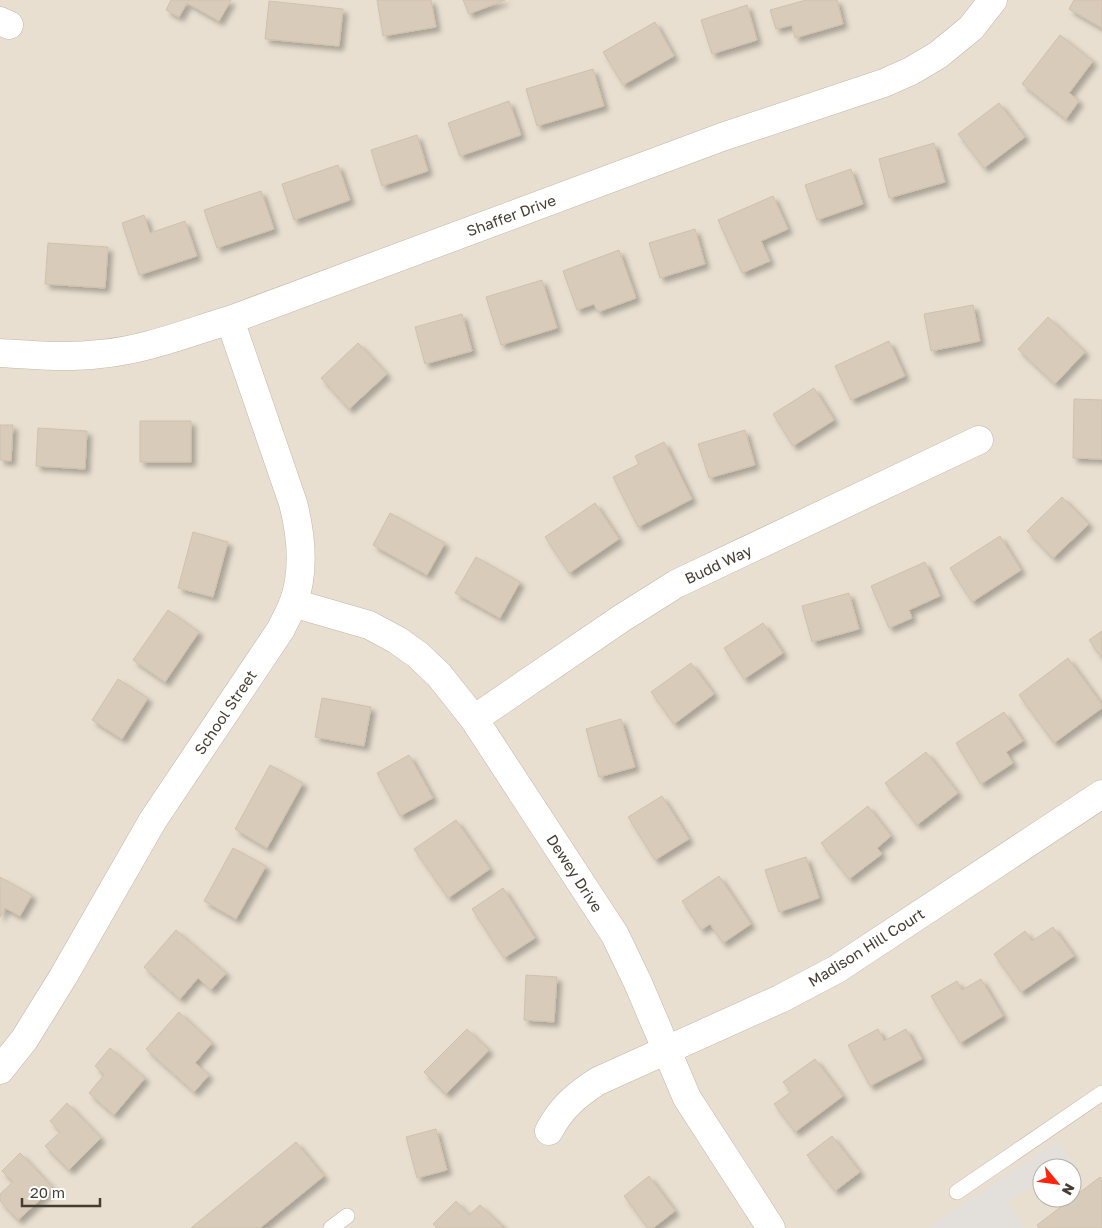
<svg xmlns="http://www.w3.org/2000/svg" width="1102" height="1228" font-family="'Golos Text',sans-serif">
<defs>
<filter id="shadow"><feDropShadow dx="4.5" dy="4.5" stdDeviation="2.5" flood-color="#0004"/></filter>
</defs>
<rect width="100%" height="100%" fill="#f3ede3"/>
<!-- residential -->
<path fill="#e8dfd0" fill-rule="evenodd" d="M0 0H1102V1228H0ZM1042 1168H1072V1198H1042Z"/>
<!-- parking -->
<path fill="#e3e0dc" d="M1058 1140 1070 1159 1058 1168H1042V1179L1007 1203 1026 1228H928Z"/>
<!-- building -->
<path fill="#d9cbba" stroke="#d1c0aa" filter="url(#shadow)" d="M171 0H231L219 21 187 3 179 17 166 10Z
M377 0H431L436 27 383 36Z
M463 0H505L469 14Z
M806 0H837L843 24 795 38 792 25 776 29 770 10Z
M1074 0H1102V28L1069 9Z
M269 1 343 9 339 46 265 39Z
M747 5 757 40 712 54 701 20Z
M655 22 674 56 623 85 603 52Z
M1060 35 1093 61 1069 93 1079 101 1066 119 1022 84Z
M593 69 604 106 537 126 526 89Z
M509 101 521 135 460 156 448 123Z
M999 103 1025 137 984 168 958 134Z
M417 135 428 171 382 186 371 150Z
M934 143 945 182 889 198 879 159Z
M338 165 350 200 294 220 282 184Z
M851 169 863 204 817 220 805 185Z
M261 191 274 229 217 248 204 210Z
M773 196 788 229 761 241 770 261 742 273 718 220Z
M144 215 150 233 185 221 197 256 139 275 122 223Z
M695 229 705 264 660 278 649 243Z
M48 243 108 247 105 288 45 284Z
M619 250 636 298 598 312 594 304 577 310 563 271Z
M542 280 557 328 501 345 486 297Z
M973 305 980 341 931 351 924 314Z
M462 314 472 351 425 364 415 327Z
M1048 317 1085 352 1055 384 1018 349Z
M889 341 905 376 851 400 835 366Z
M358 343 387 374 349 409 321 378Z
M814 388 834 420 793 446 773 414Z
M1074 399 1102 400V459L1073 458Z
M140 421H191V462H140Z
M0 425H13L11 461 0 460Z
M38 428 87 431 85 469 36 466Z
M745 430 755 465 709 478 698 444Z
M664 442 692 499 638 527 613 477 639 464 635 456Z
M1062 497 1089 524 1053 558 1027 531Z
M595 503 619 539 569 573 545 537Z
M390 513 445 543 427 575 373 545Z
M193 532 228 542 213 597 178 588Z
M1000 536 1021 570 972 602 950 568Z
M476 557 520 582 500 618 455 593Z
M925 562 940 596 909 610 912 618 889 628 871 586Z
M849 593 859 629 812 642 802 606Z
M168 610 199 632 165 682 133 660Z
M763 623 783 653 744 679 724 648Z
M1102 631V658L1089 640Z
M1068 658 1102 705V708L1054 743 1019 695Z
M691 663 714 694 674 724 651 692Z
M118 679 148 698 122 739 92 720Z
M322 698 371 707 364 746 315 737Z
M1004 712 1023 741 1006 752 1013 763 981 784 956 743Z
M621 719 635 767 599 777 586 729Z
M926 752 958 793 917 825 885 783Z
M409 755 433 798 400 816 377 773Z
M270 765 303 783 267 848 235 829Z
M662 796 689 839 655 860 628 817Z
M868 806 891 836 877 848 882 854 849 879 821 843Z
M456 820 490 869 448 898 414 849Z
M233 848 266 866 236 919 204 901Z
M806 857 819 898 779 912 765 870Z
M719 876 751 924 723 943 710 924 701 930 682 901Z
M0 877 32 895 20 916 5 908 0 917Z
M503 888 535 938 504 958 472 909Z
M1053 927 1074 956 1021 992 994 954 1025 931 1032 941Z
M176 930 226 973 211 990 198 978 180 999 144 967Z
M526 975 557 977 554 1022 524 1020Z
M981 979 1003 1016 960 1043 931 996 957 981 962 990Z
M179 1012 212 1043 195 1063 209 1075 194 1092 146 1049Z
M467 1029 489 1050 446 1094 424 1072Z
M878 1029 884 1041 906 1029 922 1059 870 1086 848 1045Z
M110 1048 145 1078 114 1115 89 1093 104 1075 95 1066Z
M815 1059 843 1096 795 1132 774 1104 791 1092 783 1082Z
M67 1103 101 1138 69 1170 45 1146 60 1132 50 1121Z
M436 1129 447 1170 417 1178 406 1137Z
M832 1136 860 1172 835 1191 807 1155Z
M296 1142 324 1176 260 1228H191Z
M20 1153 53 1188 18 1220 0 1201V1194L13 1182 2 1171Z
M649 1176 675 1211 653 1228H648L624 1196Z
M1100 1177 1102 1180V1228H1039L1037 1225Z
M456 1201 469 1215 480 1205 504 1228H437L433 1224Z"/>
<g fill="none" stroke-linecap="round" stroke-linejoin="round">
<defs>
<path id="service" d="M957 1192 1102 1093
M331 1228 347 1216"/>
<path id="minor" d="M0 21 9 25
M0 353C33 355 67 358 100 354 145 350 187 333 230 320L722 137 884 83 911 71 938 55 971 28 993 0
M293 603 369 625 397 640 418 655 439 675 474 719 615 935 638 983 687 1098 771 1228
M474 719 622 618 676 584 979 440
M0 1070 24 1040 63 977 153 820 281 629C285 620 290 612 293 604 305 572 301 534 293 503L230 320
M549 1131C561 1108 576 1095 598 1081L780 999 837 969 1102 794"/>
</defs>
<!-- service casing -->
<use href="#service" stroke="#c2b7a8" stroke-width="16"/>
<!-- minor casing -->
<use href="#minor" stroke="#c2b7a8" stroke-width="29"/>
<!-- service -->
<use href="#service" stroke="#fff" stroke-width="15"/>
<!-- minor -->
<use href="#minor" stroke="#fff" stroke-width="28"/>
</g>
<g text-anchor="middle" dominant-baseline="central" stroke-width="4" stroke-linejoin="round" paint-order="stroke">
<!-- street labels -->
<g font-size="15" fill="#453d33" stroke="#fff">
<text transform="translate(511 215) rotate(-20)">Shaffer Drive</text>
<text transform="translate(718 564) rotate(-25)">Budd Way</text>
<text transform="translate(225 712) rotate(-56)">School Street</text>
<text transform="translate(575 873) rotate(57)">Dewey Drive</text>
<text transform="translate(866 947) rotate(-32)">Madison Hill Court</text>
</g>
</g>
<!-- north arrow -->
<g transform="translate(1057 1183) rotate(119)"><circle r="24" fill="#ffffff" stroke="#b5b1ad"/>
<path d="M0-4L9 19L0 12L-9 19Z" fill="#ff250e"/>
<text y="-8" font-size="14" font-weight="bold" text-anchor="middle" fill="#453d33">N</text>
</g>
<!-- scale -->
<path d="M22 1198v8h78v-8" fill="none" stroke="#453d33" stroke-width="2.5"/>
<text x="30" y="1198" font-size="15" fill="#453d33" stroke="#ffffff" stroke-width="4" paint-order="stroke">20 m</text>
</svg>
